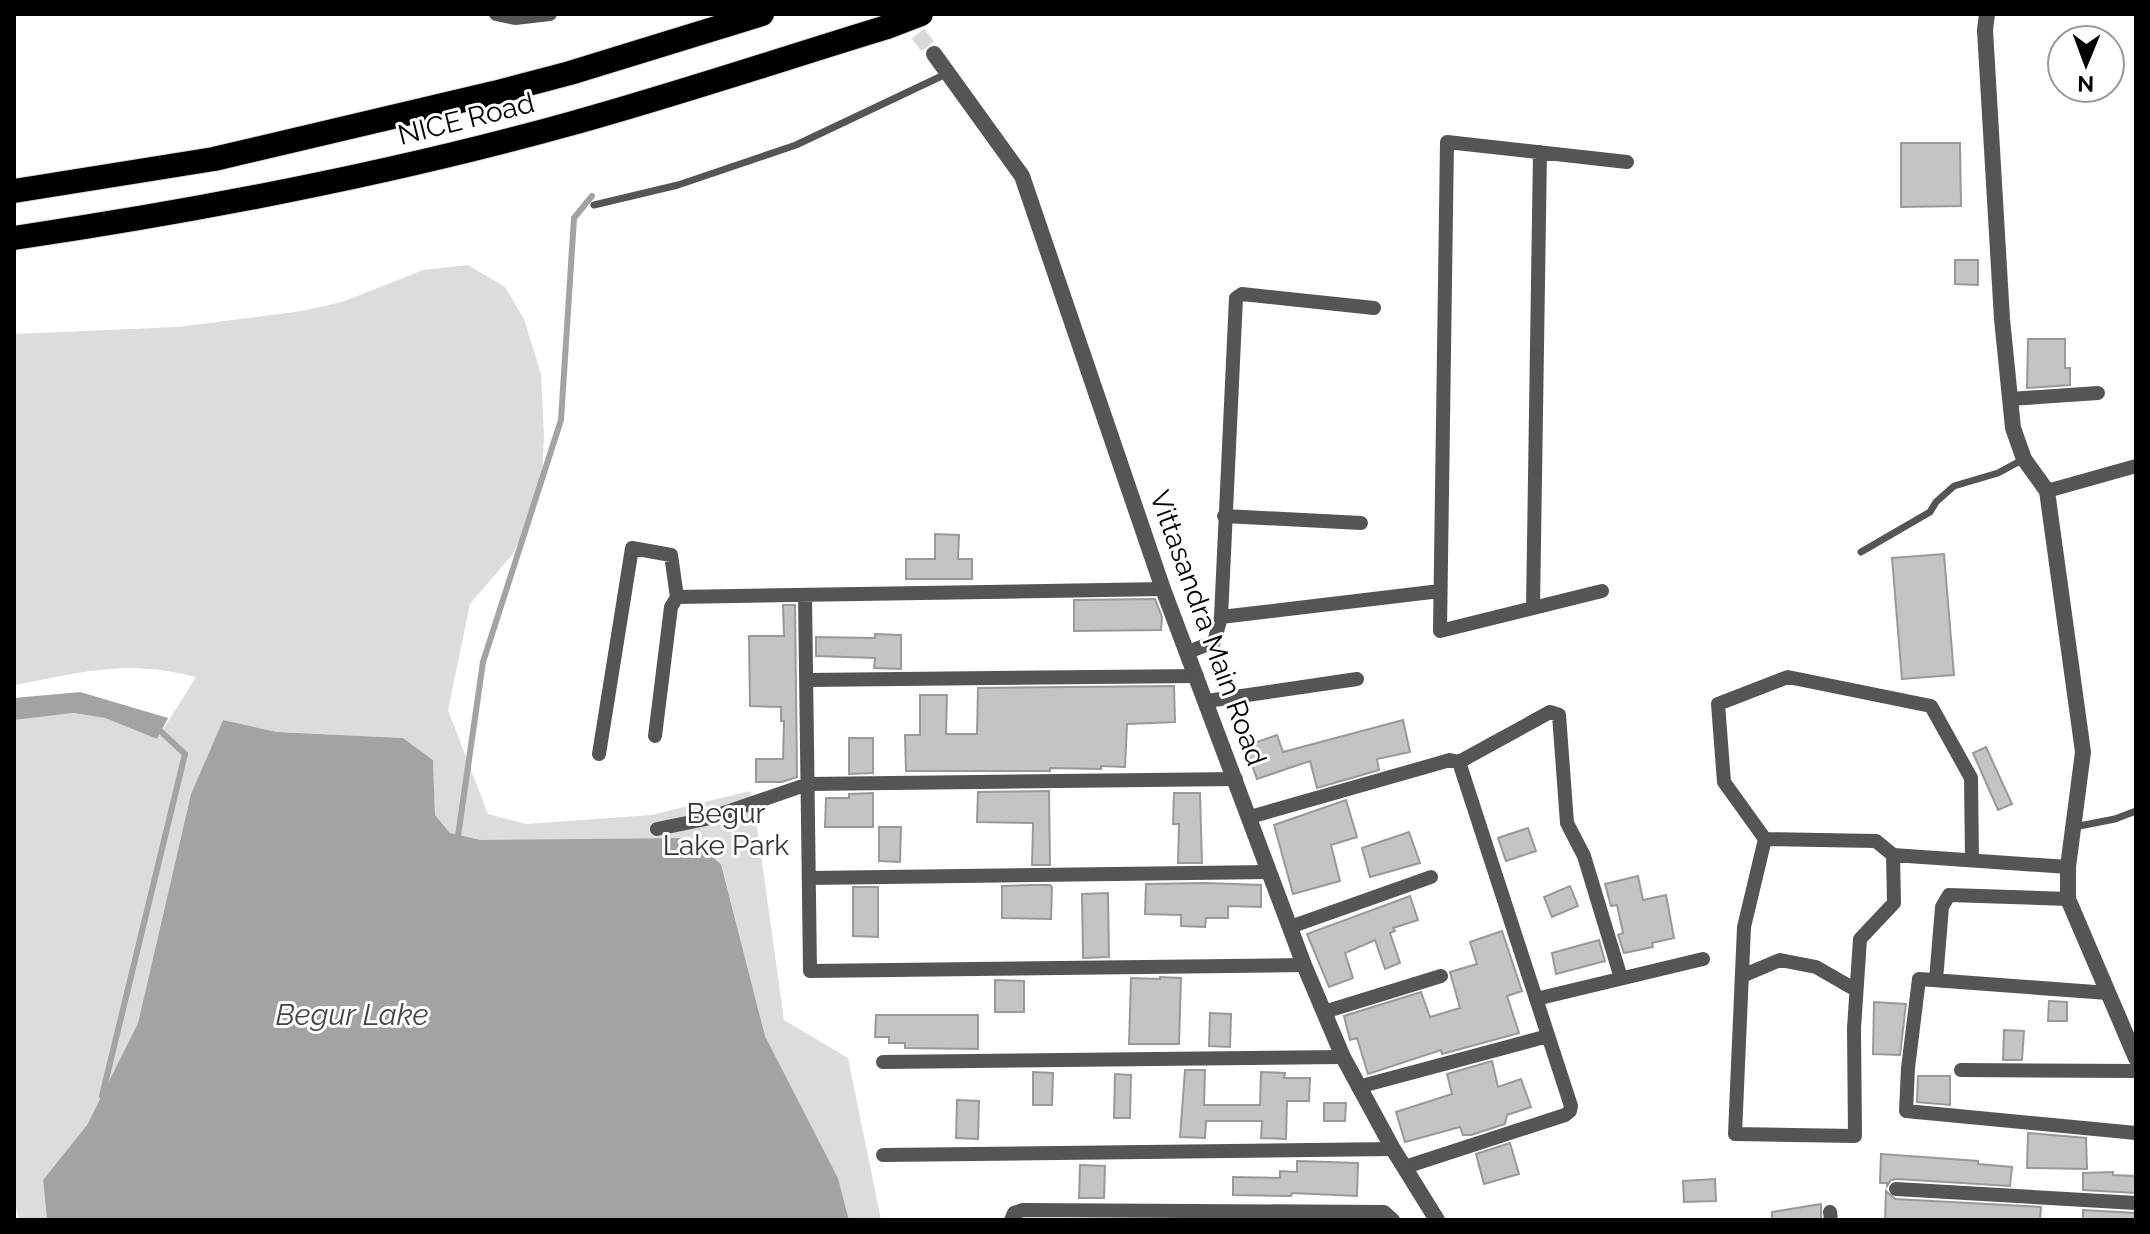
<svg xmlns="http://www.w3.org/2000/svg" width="2150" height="1234" font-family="Raleway,sans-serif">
<rect width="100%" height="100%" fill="#fff"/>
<!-- green -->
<path fill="#dcdcdc" d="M468 265 505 287 524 319 541 374 544 436 542 477 527 527 512 555 470 604 448 710 488 814 526 824 651 815 750 791 755 812 784 1020 848 1058 881 1220H849L838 1178 765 1036 721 863 481 840 450 833 435 815 433 760 403 738 277 732 223 720 191 794 138 1023 87 1125 43 1180 47 1220H19L14 1201V720L72 713 105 718 157 739 196 677C126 659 83 672 14 685V334L177 327 302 311 342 302 423 270Z"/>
<!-- water -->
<path fill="#a3a3a3" d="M80 692 168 718 157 739 105 718 73 713 14 720V698Z
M223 720 277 732 403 738 433 760 435 815 450 833 481 840 687 838 721 864 765 1036 838 1178 849 1220H47L43 1180 87 1125 138 1023 191 794Z"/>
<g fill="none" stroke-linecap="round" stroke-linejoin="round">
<!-- stream -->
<path stroke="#a3a3a3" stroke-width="6" d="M457 843 483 662 561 420 574 218 592 196
M102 1096 185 754 156 727"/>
</g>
<!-- building -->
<path fill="#c4c4c4" stroke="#999" stroke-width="2" d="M1901 143H1960L1961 206 1901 207Z
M1955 260H1978V285L1955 284Z
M2028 339H2065V368H2070V385L2027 388Z
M935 534 959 535 958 559H972V579H906V559H935Z
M1944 554 1954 675 1902 679 1892 558Z
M1155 599 1162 617 1161 630 1074 631V600Z
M783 605H795L797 777 782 782H756V759H783L784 721H781V707L750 706 749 636H784Z
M875 634 901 635V669L874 668 875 658 816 656V637L875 638Z
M1174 686 1175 722 1127 724 1125 767 1101 766V769L1050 768V771H906L905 735H920V695H947L946 734H977L978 688Z
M1403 720 1410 752 1377 759 1379 770 1317 788 1310 761 1257 779 1245 746 1277 735 1283 752Z
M849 738H873V773L849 774Z
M1986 747 2012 804 1998 810 1973 753Z
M1049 791 1050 865H1032L1033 823 977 822 978 792Z
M873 793V827H825L826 798H849V794Z
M1174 793H1200L1202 863H1178L1179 824H1173Z
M1346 800 1357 837 1331 845 1340 881 1293 894 1274 825Z
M879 827H901L900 862 879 861Z
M1528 828 1536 851 1506 861 1498 838Z
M1409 832 1420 863 1370 877 1362 848Z
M1638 876 1643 900 1666 895 1674 938 1652 943 1653 947 1624 953 1618 935 1623 933 1617 905 1611 906 1605 884Z
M1206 883 1261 885V907L1228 906V918H1206L1205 927 1181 926V915L1145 914 1146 884Z
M1031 885H1050L1052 887 1051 919 1002 918V886Z
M1570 886 1578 906 1552 917 1544 897Z
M853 887H878V937L853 936Z
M1108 893 1109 957 1083 958 1082 894Z
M1410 896 1418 920 1393 928 1395 931 1390 933 1400 963 1385 969 1375 940 1345 953 1353 978 1329 987 1307 934Z
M1502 931 1522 991 1507 996 1519 1033 1442 1054 1441 1050 1368 1074 1357 1038 1350 1040 1344 1016 1421 992 1430 1017 1460 1008 1450 972 1477 964 1470 942Z
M1599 940 1605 961 1556 974 1552 953Z
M1160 977 1181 978 1179 1044H1129L1131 978 1160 979Z
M995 980 1024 981V1012H995Z
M2049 1001 2067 1002V1021H2048Z
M1874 1002 1906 1004 1900 1055 1873 1054Z
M1210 1013 1231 1014 1230 1047 1209 1046Z
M876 1015H978V1049L905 1048V1043H889V1037H875Z
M2004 1030 2024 1031 2022 1060H2003Z
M1492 1061 1498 1087 1521 1079 1531 1107 1507 1115 1505 1124 1471 1135H1463L1460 1127 1405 1142 1396 1112 1452 1094 1447 1074Z
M1185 1070H1205L1204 1105H1260L1261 1072 1285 1073 1284 1078H1310L1309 1101H1287L1286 1139 1261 1138 1262 1121H1206L1205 1138 1180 1137Z
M1033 1072 1053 1073 1052 1105H1033Z
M1115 1074 1131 1075 1130 1118H1114Z
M1918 1076H1950V1105L1917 1102Z
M957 1100 979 1101 978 1139 956 1138Z
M1324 1103H1346L1345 1121H1324Z
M2028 1133 2086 1138 2087 1169 2027 1168Z
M1510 1143 1519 1174 1484 1184 1476 1154Z
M1881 1154 1978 1161V1164L2012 1167 2010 1186 1897 1179 1891 1180 1887 1186V1183H1880Z
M1297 1161 1358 1163 1357 1196 1292 1193 1291 1196 1233 1195V1177L1280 1178V1171L1297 1172Z
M1080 1165 1105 1166 1104 1198H1079Z
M2113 1172V1175L2136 1176V1193L2083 1190V1173Z
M1715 1179 1716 1201 1684 1202 1683 1181Z
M1886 1191 1895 1199 2041 1207 2040 1220H1885Z
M1821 1204V1220H1772V1212Z
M2083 1210 2136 1213V1220H2083Z"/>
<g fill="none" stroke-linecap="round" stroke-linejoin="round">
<!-- tertiary-tunnel -->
<path stroke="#d9d9d9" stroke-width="16" stroke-dasharray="16 8" stroke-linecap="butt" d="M903 15 934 54"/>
<defs>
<path id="motorway" d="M14 191 214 159 494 93 570 73 762 14
M14 238C202 210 390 174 573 123 678 94 782 59 887 27"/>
</defs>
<!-- motorway casing -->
<use href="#motorway" stroke="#dbdbdb" stroke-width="26"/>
<!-- service -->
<path stroke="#555" stroke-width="7" d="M594 205 678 185 796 145 946 74
M1861 552 1930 512 1936 502 1954 486 1998 473 2022 460
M2074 827 2115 819 2136 811"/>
<!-- minor -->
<path stroke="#555" stroke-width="14" d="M496 14 515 18 550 14
M2010 399 2098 393
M2047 491 2136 466
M1224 516 1361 523
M1602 591 1440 631 1447 142 1627 162
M805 595 810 971 1304 965
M1533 608 1540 152
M1221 617 1440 591
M1188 652 1214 642 1221 617 1236 298 1242 294 1374 308
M806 680 1197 676
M1207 701 1357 679
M655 736 671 607 677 597 1163 589
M599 754 632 548 671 555 677 597
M1459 762 1550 712 1559 715 1567 823 1584 856 1621 978
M1250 817 1450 760 1459 762 1571 1106 1570 1111 1565 1115 1405 1167
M657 829 706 819 808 784 1236 779
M1765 839 1876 841 1893 855
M1972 859 1971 778 1931 706 1788 677 1718 704 1724 782 1765 839 1744 927 1735 1134 1855 1136 1854 1028 1860 939 1894 903 1893 855 2068 867
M809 878 1269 872
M1290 927 1431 877
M1742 976 1780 960 1816 967 1856 990
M1936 980 1942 907 1949 895 2068 899
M2108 993 1919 979 1908 1068 1906 1111 2136 1133
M1536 999 1703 959
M1324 1012 1441 976
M883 1062 1343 1057
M1961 1070 2136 1071
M1358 1087 1548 1036
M883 1155 1393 1149
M1896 1189 2136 1203
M1830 1212 1831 1220
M1011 1220 1014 1213 1023 1210 1384 1212 1393 1220"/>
<!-- tertiary -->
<path stroke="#555" stroke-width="16" d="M1987 14 1985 30 2002 319 2013 428 2024 459 2047 491 2083 752 2068 867V899L2136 1058
M934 54 1022 176 1163 589 1304 965 1343 1057 1393 1149 1437 1220"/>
<!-- motorway -->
<use href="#motorway" stroke="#000" stroke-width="24"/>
<defs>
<path id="motorway-bridge" d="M887 27 921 14"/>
</defs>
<!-- motorway-bridge casing -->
<use href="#motorway-bridge" stroke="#dbdbdb" stroke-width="26" stroke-linecap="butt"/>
<!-- motorway-bridge -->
<use href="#motorway-bridge" stroke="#000" stroke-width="24"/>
</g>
<g text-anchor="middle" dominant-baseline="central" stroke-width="6" stroke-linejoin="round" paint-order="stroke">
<!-- street labels -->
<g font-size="28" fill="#000" stroke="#fff">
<text transform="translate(466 119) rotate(-14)">NICE Road</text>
<text transform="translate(1208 628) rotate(70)">Vittasandra Main Road</text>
</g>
<!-- park labels -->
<g font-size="28" fill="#333" stroke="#fff">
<text x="726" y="813">Begur<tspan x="726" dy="32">Lake Park</tspan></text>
</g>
<!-- water labels -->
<g font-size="30" font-style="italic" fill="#444" stroke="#fff">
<text x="352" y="1014">Begur Lake</text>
</g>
</g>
<!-- border -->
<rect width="2150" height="1234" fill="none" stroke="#000000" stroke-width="32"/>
<!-- north arrow -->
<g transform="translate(2086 64) rotate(181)"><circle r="38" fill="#ffffff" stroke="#999999" stroke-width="2"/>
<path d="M0-6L14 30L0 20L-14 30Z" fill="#000000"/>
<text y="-12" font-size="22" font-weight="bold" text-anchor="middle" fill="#000000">N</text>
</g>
</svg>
